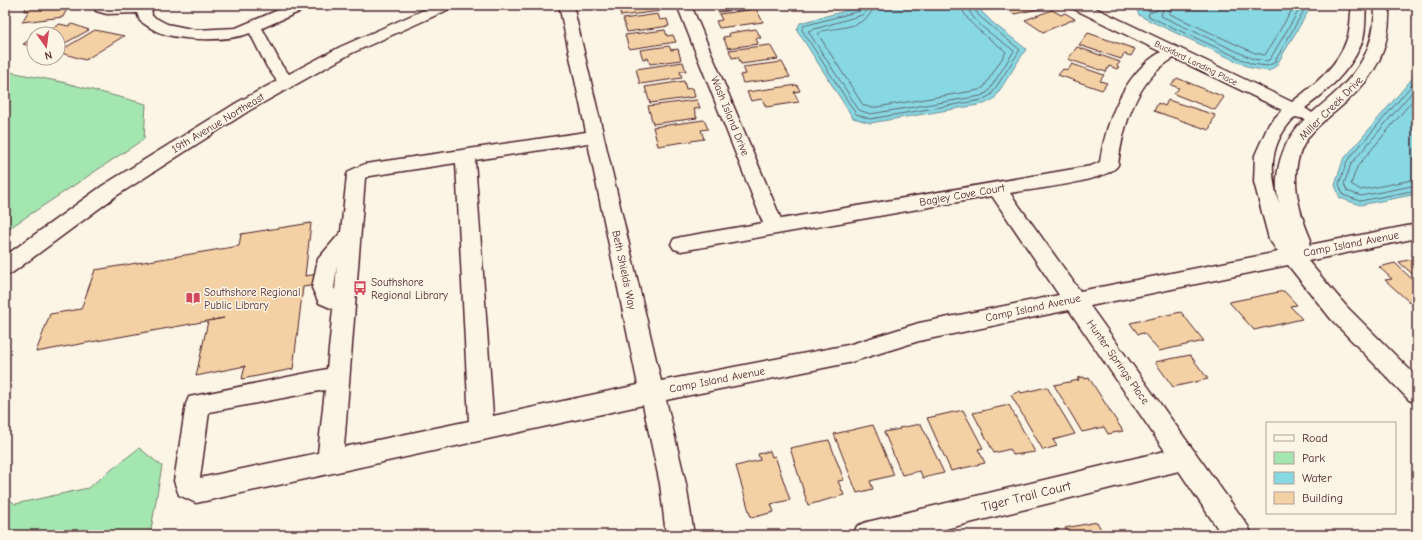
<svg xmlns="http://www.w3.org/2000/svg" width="1422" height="540" font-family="'Comic Neue',sans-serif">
<rect width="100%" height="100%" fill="#fcf5e5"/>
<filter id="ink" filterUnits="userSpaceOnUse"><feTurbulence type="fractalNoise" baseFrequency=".025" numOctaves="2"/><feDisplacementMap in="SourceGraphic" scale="8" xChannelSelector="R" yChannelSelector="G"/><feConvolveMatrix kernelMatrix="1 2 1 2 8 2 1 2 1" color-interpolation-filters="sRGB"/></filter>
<g filter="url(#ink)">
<!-- green -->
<path fill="#a4e6b0" stroke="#77826e" d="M5 71 62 82 146 104 144 139 5 231Z
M139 448 162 466 150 535H5V495L15 504 88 488Z"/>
<!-- water -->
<path fill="#87d8e2" stroke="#6f8e99" d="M867 5H975L993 23 1026 49 994 99 984 104 870 123 853 118 797 30 800 23Z
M1164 5H1312L1276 66 1269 71 1251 68 1146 19 1139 15 1137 11Z
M1417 69V194L1360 205 1340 198 1335 185 1343 160 1416 74Z"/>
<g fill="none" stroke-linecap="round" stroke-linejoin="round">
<!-- shore -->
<path stroke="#626974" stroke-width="1" d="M863 5 860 11 803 26 802 30 856 114 870 119 982 100 991 95 1020 50 979 16 972 5
M868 5 867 11 862 15 808 31 859 110 870 114 981 96 988 92 1014 51C998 37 973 26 967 5
M874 5C869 28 841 27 822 31L818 34 863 105 871 108 979 90 984 87 1006 52C990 37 967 27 961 5
M1159 5 1158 10 1149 13 1148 16 1252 64 1267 66 1274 63 1307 5
M1164 5 1161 16 1253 59 1267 61 1270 59 1302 5
M1170 5V14L1255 53 1265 55 1295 5
M1417 79 1347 161 1339 184 1343 195 1360 201 1417 190
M1417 86 1351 164 1344 184 1347 191 1361 196 1417 185
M1417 95 1357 167 1351 184 1361 190 1417 179"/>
</g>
<!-- building -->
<path fill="#f3d1a4" stroke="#4a1f2b" d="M36 5H69L63 17 22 22 29 10 24 11 27 6Z
M618 5H660L658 6 660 11 621 16Z
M709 5H750L751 8 718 12 715 6Z
M1010 5H1052L1053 6 1014 14 1008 9 1014 8Z
M756 9 763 22 719 28 716 21 722 20 719 14Z
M1052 10 1061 15 1065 13 1075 19 1043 32 1025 20Z
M658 14 660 20 667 19 669 26 627 32 623 19Z
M60 24 68 26 72 24 89 30 58 47V34H40Z
M756 29 761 38H756L758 44 728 48 723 37 730 36 729 33Z
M95 30 124 36 85 60 58 52Z
M665 30 667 36 673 35 676 42 629 49 625 35Z
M1088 33 1135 49 1131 56 1124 54 1121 59 1079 45Z
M34 37V47L23 44Z
M770 45 778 59 741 64 738 57 732 58 729 50Z
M669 46 671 50 678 49 681 60 650 64 648 58 643 59 640 50Z
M1077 47 1120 62 1117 66 1119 67 1117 69 1109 66 1106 72 1068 59Z
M683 62 686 71H680L682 78 640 84 636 69Z
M782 62 790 77 743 83 740 75 746 74 743 67Z
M1072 64 1104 75 1100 81 1107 83 1102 90 1058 75 1063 69 1068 70Z
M1177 78 1224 97 1215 110 1174 94 1179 88 1171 85Z
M684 81 686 89 693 88 695 97 650 103 645 87Z
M797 85 800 91 794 92 799 102 766 107 762 99 751 101 747 92Z
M697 100 700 108 694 109 697 118 653 124 648 106Z
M1168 100 1215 115 1209 130 1154 111 1158 103 1165 106Z
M704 120 708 129 701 130 704 139 658 146 653 127Z
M311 223 305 276 338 271 337 282 303 287 293 369 242 379 245 366 196 376 208 321 224 318 36 352 50 314 81 309 95 270 239 246 241 234Z
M1413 259 1417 260V278L1399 262Z
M1395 263 1417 284V309L1385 280 1392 279 1379 267Z
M1284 291 1297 305 1290 306 1302 319 1254 330 1229 302Z
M1181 312 1204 341 1159 351 1144 333 1138 334 1130 323Z
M1190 355 1208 379 1173 387 1155 362Z
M1084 377 1085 379 1089 378 1123 431 1108 434 1104 427 1082 432 1054 385 1079 380 1077 378Z
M1047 387 1075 434 1053 440 1057 446 1043 450 1011 395 1020 391 1021 393Z
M1009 405 1035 452 1013 455 1010 449 994 453 973 413Z
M963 410 983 448 978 449 985 463 951 471 927 418Z
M921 424 944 473 923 478 920 471 902 475 884 432 900 429 899 428Z
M873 425 894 475 870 481 873 489 857 493 834 434Z
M829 440 844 480 838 481 844 495 808 505 790 448Z
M770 451 772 457 775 456 790 500 771 504 774 512 751 518 736 466 760 460 758 454Z
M1097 522 1104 535H1069L1065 528Z
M1058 529 1061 535H1036Z"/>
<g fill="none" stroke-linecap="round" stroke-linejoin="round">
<defs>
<path id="minor" d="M93 5H151L152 16 167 24 196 30 236 28 290 5H310L308 8 262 28 282 66 289 74 340 47 435 5H454L452 8 352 53 250 110 116 196 12 273 5 275V256L102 186 238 102 277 81 267 67 250 33C228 42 177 41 156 31 150 28 145 24 140 21L137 13 107 14 96 11Z
M559 5H573L661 381 848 345 919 323 1059 295 992 196 681 251 674 249 671 244 674 239 681 237 763 223 677 5H691L781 219 1091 166 1100 162C1106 121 1124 73 1161 52L1072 8 1070 5H1089L1292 102C1313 86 1339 65 1347 39 1351 29 1350 16 1352 5H1366C1365 16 1366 29 1363 39 1354 67 1328 91 1305 108L1312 113C1351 81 1375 58 1375 5H1389C1391 46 1377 75 1346 102 1335 113 1320 122 1310 135 1286 166 1297 208 1311 240L1309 245 1417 224V238L1308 261 1347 307 1417 377V403L1409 400 1331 319 1288 265 1090 306 1248 526 1252 535H1222L1179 471 921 535H853L857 526 867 522 1165 451 1069 310 919 341 848 363 666 400 686 484 694 535H666L660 484 643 405 196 503 179 495 174 481 186 404 189 397 327 369 333 309 319 303 312 288 318 259 341 232 347 175 349 171 365 164 586 132ZM1174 58 1282 110 1269 124 1255 155 1254 182 1269 239 1278 252 1080 291 1010 193C1032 189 1108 182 1118 165 1123 125 1137 79 1174 58ZM1295 117 1305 119C1282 140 1272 175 1279 204 1269 171 1269 143 1295 117ZM588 143 638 385 493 416 475 160ZM456 163 469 421 344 447 365 178 370 176ZM337 265 335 290 334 288ZM325 390 318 453 200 478 209 412Z"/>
</defs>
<!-- minor casing -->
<use href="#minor" stroke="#4a1f2b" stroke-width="3"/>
<!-- minor -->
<use href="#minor" fill="#fcf5e5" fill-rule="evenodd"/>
</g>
</g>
<!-- icons -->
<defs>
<symbol id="bus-bare" viewBox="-9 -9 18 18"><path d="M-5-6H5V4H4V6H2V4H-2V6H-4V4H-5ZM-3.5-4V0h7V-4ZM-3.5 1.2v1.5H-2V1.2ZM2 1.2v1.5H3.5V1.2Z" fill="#d1495b" stroke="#fcf5e5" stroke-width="2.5" paint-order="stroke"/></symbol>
<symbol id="library-bare" viewBox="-9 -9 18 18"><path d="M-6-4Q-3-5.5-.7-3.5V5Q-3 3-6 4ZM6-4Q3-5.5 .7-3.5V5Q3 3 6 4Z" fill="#d1495b" stroke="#fcf5e5" stroke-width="2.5" paint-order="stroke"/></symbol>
</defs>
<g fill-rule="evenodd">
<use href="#bus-bare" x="350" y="278" width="20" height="20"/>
<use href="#library-bare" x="183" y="288" width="20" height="20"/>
</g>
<g text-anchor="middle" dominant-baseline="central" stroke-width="3" stroke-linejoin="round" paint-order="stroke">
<!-- far-street labels -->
<g font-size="9" fill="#4a1f2b" stroke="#fcf5e5">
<text transform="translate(1196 63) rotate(26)">Buckford Landing Place</text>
</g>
<!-- street labels -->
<g font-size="11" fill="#4a1f2b" stroke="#fcf5e5">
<text transform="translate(1331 108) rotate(-45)">Miller Creek Drive</text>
<text transform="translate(730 116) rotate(68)">Wash Island Drive</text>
<text transform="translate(218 123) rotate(-31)">19th Avenue Northeast</text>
<text transform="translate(962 195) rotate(-10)">Bagley Cove Court</text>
<text transform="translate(1351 244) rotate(-11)">Camp Island Avenue</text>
<text transform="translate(624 270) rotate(78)">Beth Shields Way</text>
<text transform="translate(1033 308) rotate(-12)">Camp Island Avenue</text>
<text transform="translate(1118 362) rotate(55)">Hunter Springs Place</text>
<text transform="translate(717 380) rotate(-11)">Camp Island Avenue</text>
</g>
<!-- poi labels -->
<g font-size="11" fill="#4a1f2b" stroke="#fcf5e5" text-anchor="start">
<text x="371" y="282">Southshore<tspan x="371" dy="13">Regional Library</tspan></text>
<text x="204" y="292">Southshore Regional<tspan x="204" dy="13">Public Library</tspan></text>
</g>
<!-- near-street labels -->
<g font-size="13" fill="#4a1f2b" stroke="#fcf5e5">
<text transform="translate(1026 496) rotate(-14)">Tiger Trail Court</text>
</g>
</g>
<!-- margin -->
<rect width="1422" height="540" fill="none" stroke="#fcf5e5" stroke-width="20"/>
<rect x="10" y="10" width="1402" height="520" fill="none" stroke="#4a1f2b" stroke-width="1.5" filter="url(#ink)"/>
<!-- legend -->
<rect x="1266" y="422" width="130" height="92" fill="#fcf5e5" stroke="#b59f9b"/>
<rect x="1274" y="435" width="20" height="6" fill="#fcf5e5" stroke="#b59f9b"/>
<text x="1302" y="442" font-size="12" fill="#4a1f2b">Road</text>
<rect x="1274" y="452" width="20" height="12" fill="#a4e6b0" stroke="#b59f9b"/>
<text x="1302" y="462" font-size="12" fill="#4a1f2b">Park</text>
<rect x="1274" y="472" width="20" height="12" fill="#87d8e2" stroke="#b59f9b"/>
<text x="1302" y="482" font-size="12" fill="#4a1f2b">Water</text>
<rect x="1274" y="492" width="20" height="12" fill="#f3d1a4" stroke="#b59f9b"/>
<text x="1302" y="502" font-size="12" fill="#4a1f2b">Building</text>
<!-- north arrow -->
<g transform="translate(46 46) rotate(166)"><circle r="19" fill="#fcf5e5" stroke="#b59f9b"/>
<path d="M0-3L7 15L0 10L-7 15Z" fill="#d1495b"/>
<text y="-6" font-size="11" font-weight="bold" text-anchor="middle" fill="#4a1f2b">N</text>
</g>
</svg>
